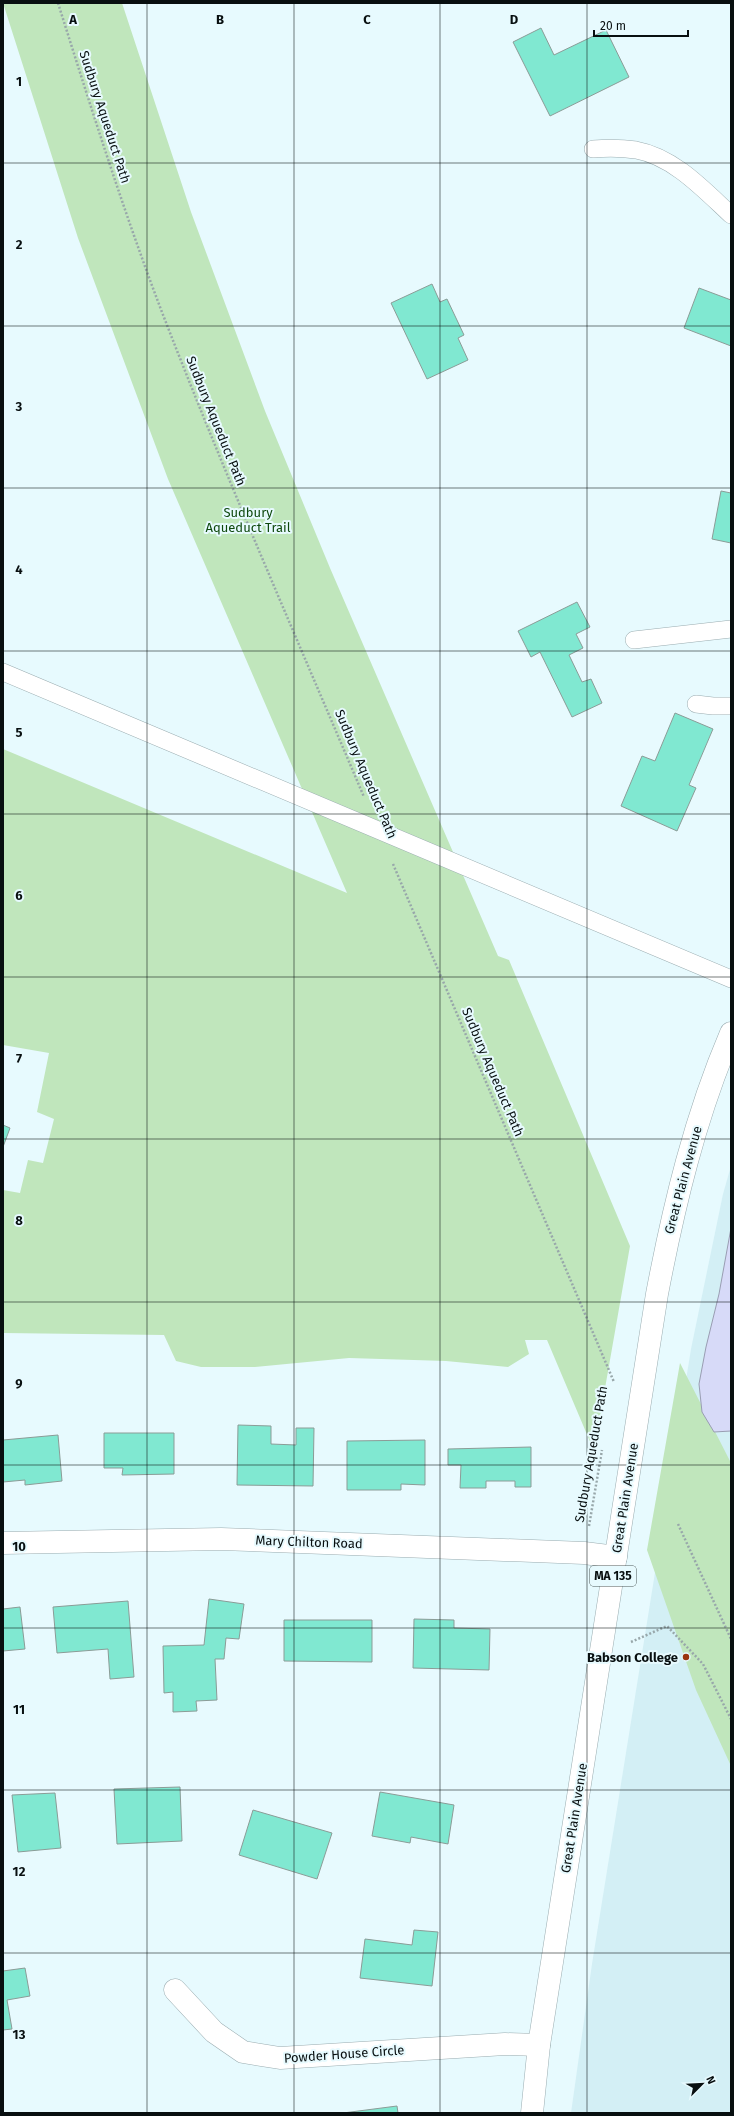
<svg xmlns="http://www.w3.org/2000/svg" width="734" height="2116" font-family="'Fira Sans',sans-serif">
<rect width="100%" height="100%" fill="#e7fafe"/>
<!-- built -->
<path fill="#d3eff5" d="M731 1166V2113H571L592 1964 691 1349 723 1194Z"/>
<!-- green -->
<path fill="#c0e6bc" d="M3 3H122L191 212 265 411 330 568 498 956 509 960 630 1246 594 1451 547 1340H525L529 1354 508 1367 446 1361 349 1358 255 1367H201L176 1361 164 1335 3 1333V1190L20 1193 28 1160 43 1163 54 1119 37 1112 49 1053 3 1045V749L347 893 168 479 78 238Z
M680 1363 731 1463V1766L696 1690 647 1550Z"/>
<!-- water -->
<path fill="#d7daf8" stroke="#999db2" d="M731 1228V1431L714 1432 702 1412 699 1384 706 1347 719 1294Z"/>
<!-- building -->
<path fill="#80e8d1" stroke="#8b9c97" d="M541 28 554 55 606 30 629 77 550 116 513 42Z
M432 284 440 302 447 299 464 335 458 338 468 360 427 379 391 303Z
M699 288 731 300V346L684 328Z
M721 491 731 493V543L712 539Z
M577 602 590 627 576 634 583 648 569 655 582 682 591 679 602 703 572 717 540 652 531 657 518 631Z
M675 713 713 729 689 785 696 788 677 831 621 806 642 756 655 761Z
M3 1125 10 1128 3 1147Z
M238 1425 271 1426V1444L296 1445V1428H314L313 1486 237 1485Z
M104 1433H174V1474L122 1475 123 1468H104Z
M58 1435 62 1481 25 1485V1480L3 1482V1440Z
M425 1440V1485L401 1484V1490H347V1441Z
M531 1447V1487H515V1481H486V1488H460L461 1465H448V1449Z
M209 1599 244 1604 239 1639 226 1638 224 1659H215L217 1700 196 1701 197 1711 173 1712V1692L164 1693 163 1646 204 1645Z
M128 1601 134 1677 110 1679 108 1649 57 1653 53 1607Z
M20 1607 25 1649 3 1651V1609Z
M414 1619 454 1620V1628L490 1629 489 1670 413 1668Z
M284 1620H372V1662L284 1661Z
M180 1787 182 1841 117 1844 114 1789Z
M380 1792 454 1805 448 1844 411 1837 410 1843 372 1836Z
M55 1793 61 1848 18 1852 12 1795Z
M253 1810 332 1833 317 1879 239 1855Z
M414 1930 438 1932 432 1986 360 1978 365 1939 412 1945Z
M25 1968 30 1996 7 2000 12 2029 3 2030V1971Z
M397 2106 398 2113H343Z"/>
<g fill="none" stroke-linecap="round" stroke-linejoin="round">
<defs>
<path id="service" d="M593 149C607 148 622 148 636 150 674 157 704 190 731 215
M634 640 731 629
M3 672 731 979
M696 704 713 706H731"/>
<path id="minor" d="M3 1543 221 1539 584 1553 616 1557
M175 1990 214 2032 243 2052 280 2058 505 2044 539 2045"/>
<path id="primary" d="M532 2113 539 2045 657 1294C674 1205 695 1117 731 1033"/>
</defs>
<!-- service casing -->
<use href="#service" stroke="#9aacb0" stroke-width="18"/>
<!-- minor casing -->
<use href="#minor" stroke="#9aacb0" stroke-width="23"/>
<!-- primary casing -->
<use href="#primary" stroke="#9aacb0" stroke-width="23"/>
<!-- path -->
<path stroke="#98a7aa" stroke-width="2.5" stroke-dasharray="2 2" stroke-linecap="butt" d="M58 3C94 117 130 232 174 343 234 496 300 646 364 797
M393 864 614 1382
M678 1524 731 1639
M589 1526 602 1450
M631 1642 667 1626 703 1664 731 1719"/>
<!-- service -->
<use href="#service" stroke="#fff" stroke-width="17"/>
<!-- minor -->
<use href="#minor" stroke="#fff" stroke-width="22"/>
<!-- primary -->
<use href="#primary" stroke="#fff" stroke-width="22"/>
</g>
<!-- grid -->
<path fill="none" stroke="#080f10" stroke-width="1" stroke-opacity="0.55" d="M147 3V2113M294 3V2113M440 3V2113M587 3V2113M3 163H731M3 326H731M3 488H731M3 651H731M3 814H731M3 977H731M3 1139H731M3 1302H731M3 1465H731M3 1628H731M3 1790H731M3 1953H731"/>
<!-- markers -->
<circle fill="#9a340e" stroke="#e7fafe" stroke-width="1.5" cx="686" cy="1657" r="4"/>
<g text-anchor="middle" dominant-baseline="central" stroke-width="4" stroke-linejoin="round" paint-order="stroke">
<!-- shield labels -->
<rect fill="#e7fafe" stroke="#4b5657" stroke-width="1" x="590" y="1566" width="46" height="20" rx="3"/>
<g font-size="12" font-weight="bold" fill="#080f10">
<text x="613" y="1576">MA 135</text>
</g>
<!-- street labels -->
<g font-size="13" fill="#080f10" stroke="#e7fafe">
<text transform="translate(105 117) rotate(72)">Sudbury Aqueduct Path</text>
<text transform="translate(216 421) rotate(68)">Sudbury Aqueduct Path</text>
<text transform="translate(366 774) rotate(67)">Sudbury Aqueduct Path</text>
<text transform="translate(493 1072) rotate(67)">Sudbury Aqueduct Path</text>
<text transform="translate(683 1180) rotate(-75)">Great Plain Avenue</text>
<text transform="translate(591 1454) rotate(-80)">Sudbury Aqueduct Path</text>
<text transform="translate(625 1498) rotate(-81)">Great Plain Avenue</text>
<text transform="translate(309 1542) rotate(2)">Mary Chilton Road</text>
<text transform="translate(574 1818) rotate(-81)">Great Plain Avenue</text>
<text transform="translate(344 2054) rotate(-4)">Powder House Circle</text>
</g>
<!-- park labels -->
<g font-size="13" fill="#0e480c" stroke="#e7fafe">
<text x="248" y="512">Sudbury<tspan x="248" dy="15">Aqueduct Trail</tspan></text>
</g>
<!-- poi labels -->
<g font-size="13" font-weight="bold" fill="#080f10" stroke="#e7fafe" text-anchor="end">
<text x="678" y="1657">Babson College</text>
</g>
</g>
<g font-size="13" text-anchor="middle" font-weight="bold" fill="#080f10" stroke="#e7fafe" stroke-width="4" stroke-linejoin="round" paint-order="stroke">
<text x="73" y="24">A</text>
<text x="220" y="24">B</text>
<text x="367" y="24">C</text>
<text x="514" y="24">D</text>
<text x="19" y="86">1</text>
<text x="19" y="249">2</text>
<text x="19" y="411">3</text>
<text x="19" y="574">4</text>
<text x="19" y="737">5</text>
<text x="19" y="900">6</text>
<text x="19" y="1063">7</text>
<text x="19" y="1225">8</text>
<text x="19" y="1388">9</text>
<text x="19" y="1551">10</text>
<text x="19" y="1714">11</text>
<text x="19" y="1876">12</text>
<text x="19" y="2039">13</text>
</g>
<!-- border -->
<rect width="734" height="2116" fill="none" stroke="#080f10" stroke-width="8"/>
<!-- north arrow -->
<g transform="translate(702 2084) rotate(66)" stroke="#e7fafe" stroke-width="3" paint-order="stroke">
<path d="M0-3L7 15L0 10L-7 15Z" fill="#080f10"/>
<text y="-6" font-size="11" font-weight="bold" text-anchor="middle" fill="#080f10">N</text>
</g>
<!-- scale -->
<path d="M594 30v6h94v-6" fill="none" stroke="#080f10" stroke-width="2"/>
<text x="600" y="30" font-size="12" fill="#080f10" stroke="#e7fafe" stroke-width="3" paint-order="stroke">20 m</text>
</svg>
